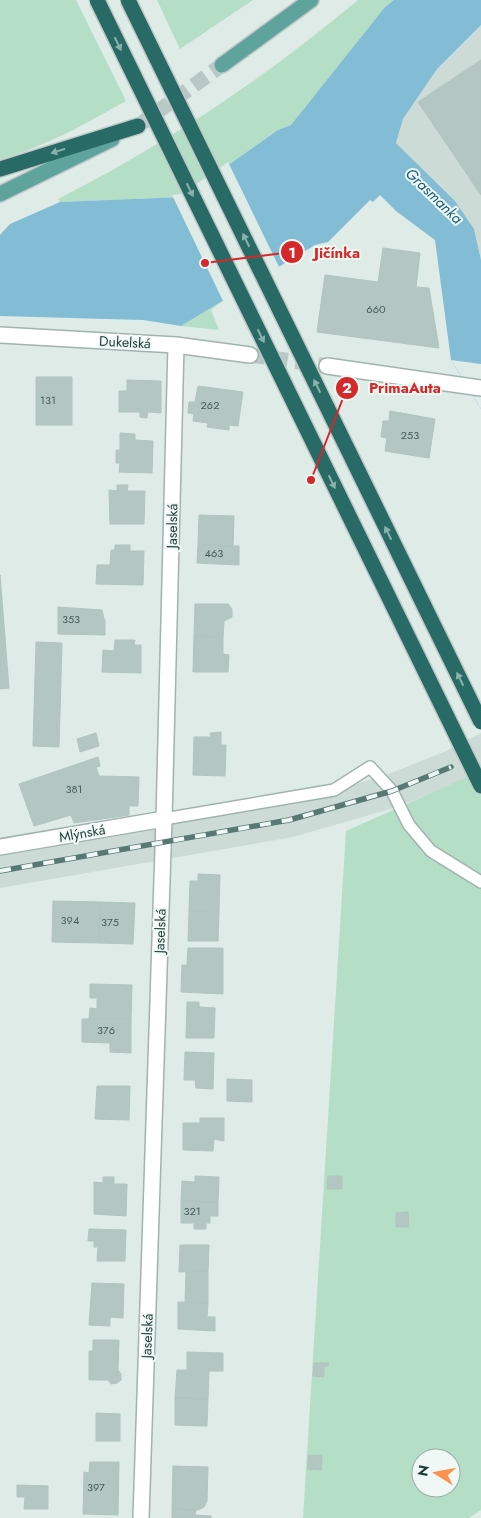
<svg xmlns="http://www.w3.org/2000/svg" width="481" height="1518" font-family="Jost,sans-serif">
<rect width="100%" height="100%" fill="#deebe7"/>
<!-- built -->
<path fill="#ccdbd6" d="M481 25V260L474 229 455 201 396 143 403 119 437 69Z
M481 733V771L459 782 397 807 293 837 0 888V854L286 804 386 775 444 752Z"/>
<!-- green -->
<path fill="#b5dec6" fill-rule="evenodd" d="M0 0H76L126 101C85 124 45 147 0 159Z
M157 0H253L180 49Z
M358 0H394L385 7 291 125 278 130 183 197 60 202 58 199C166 144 265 78 358 0Z
M223 301 211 310 219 330 181 326Z
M481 771V1510L469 1518H303L346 831ZM421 1458H451V1488H421Z"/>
<!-- water -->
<path fill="#82bcd5" d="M394 0H481V25L437 69 403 119 396 143 455 201 474 229 481 260V409L451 360 435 240 396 211 380 195 373 202 370 200 328 242 315 245 181 326 143 320 0 316V235L10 224 60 202 183 197 278 130 291 125 385 7Z"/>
<!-- pier -->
<path fill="#deebe7" d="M228 162 280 269 224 303 172 195 182 194Z
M451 360 481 364V409L468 387Z"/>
<!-- building -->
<path fill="#b3c6c1" stroke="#b0c5bf" d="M481 60V195L418 102Z
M383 248 420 253 416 287 429 288 439 348 317 332 325 275 378 282Z
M36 377H72V425H36Z
M127 380 161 381V413L148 412 147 418 140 417V412H119V391H127Z
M198 386 243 392 238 426 229 425V430L207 427 208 423 193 421 194 414 188 413 189 402H195Z
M390 411 435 419 429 458 385 451 387 438 381 437 383 421H389Z
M120 433 135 434V440L153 441 152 473 119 472 120 463H116V450H120Z
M117 485H128L127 491H145L144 524H110L109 490 117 491Z
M199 515 234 516 233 546 198 545Z
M115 545H130V551H144L143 585 96 584 97 565H110L111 550H115Z
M198 545 239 546V565L197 563Z
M0 575 9 688 0 689Z
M195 604H228L232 609V617L224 621 223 637 194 636Z
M58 607 102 610 104 619 105 620V635L58 634Z
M194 636 223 637V654L229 655 228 672H193Z
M115 640H135L134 645H141V673L102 672 103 650 114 651Z
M36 642 62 643 59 747 33 746Z
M221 732V745H226L225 776 193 775 194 737H211L210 733Z
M96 733 99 746 80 752 77 739Z
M98 757 100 766 96 767 99 776 139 777 138 806H129V815L74 823 71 815 34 826 19 784Z
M198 874 220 875 219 912 189 911 190 881H198Z
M53 901 100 902 99 943 52 942Z
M100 902 135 903 133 944 99 943Z
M189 911 219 912 218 941H188Z
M188 948H223V994L181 992 182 965H187Z
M90 984 132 985 131 1019H89L90 1008 97 1009V998H90Z
M187 1002H199V1007L215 1008 214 1038H186Z
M82 1019H131V1053L110 1052V1043L82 1042Z
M185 1052 214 1053 213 1089 196 1088 195 1080H184Z
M227 1079 252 1080V1102L227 1101Z
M97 1086H130L129 1120 95 1119Z
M200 1118H224V1141L214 1139 213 1151 183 1150V1123H200Z
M195 1176 219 1177 218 1202 181 1201 182 1181 195 1182Z
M328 1176H342V1189H327Z
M103 1177H114V1184H127L126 1216 94 1214V1182L103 1183Z
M181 1201 218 1202V1216H210V1223H206V1229H194V1223H181Z
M408 1212 409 1227H396V1213Z
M89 1229 126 1230 125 1261H97L98 1247H94V1241H88Z
M180 1245H209L208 1271 179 1272Z
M208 1271V1303L185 1302 186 1272Z
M92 1283 124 1284 123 1318 110 1317V1326L89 1325Z
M178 1302 208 1303 207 1317H215V1331L178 1329Z
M93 1340H119L118 1370 121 1374V1380L117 1383 111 1384 108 1380H89V1351H93Z
M187 1352 223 1353V1371H209L208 1399 175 1398 177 1370H187Z
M314 1363H329L328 1366H324V1377L313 1376Z
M175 1398 208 1399 207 1426 175 1425Z
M96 1413 120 1414V1441H96Z
M308 1455 322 1456 321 1470 308 1469Z
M90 1462H119L118 1515 83 1514 84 1472 89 1473Z
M173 1466 208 1467 207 1501 204 1507 198 1510 172 1509Z
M17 1485 48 1486V1509H24L25 1497H17Z
M172 1509 196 1510 195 1515 211 1516V1518H172Z"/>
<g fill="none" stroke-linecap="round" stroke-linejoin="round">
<!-- street-tunnel -->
<path stroke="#b8c8c4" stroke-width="15" stroke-dasharray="15 8" stroke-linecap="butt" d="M250 355 327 366"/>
<!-- primary-tunnel -->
<path stroke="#b8c8c4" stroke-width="15" stroke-dasharray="15 8" stroke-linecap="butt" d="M138 126 222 65"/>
<defs>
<path id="lane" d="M164 819 334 790 370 767 392 791 409 825 431 851 481 882"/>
<path id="street" d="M0 335 176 345 250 355
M327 366 481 388
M0 847 164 819
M141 1518 164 819 176 345"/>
<path id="primary" d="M222 65 311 0
M0 194 112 139"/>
<path id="highway" d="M0 169 138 126"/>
</defs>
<!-- lane casing -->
<use href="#lane" stroke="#a1b3af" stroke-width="14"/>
<!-- street casing -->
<use href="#street" stroke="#a1b3af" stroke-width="18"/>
<!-- primary casing -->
<use href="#primary" stroke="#c0c8c7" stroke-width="18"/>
<!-- highway casing -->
<use href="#highway" stroke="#c0c8c7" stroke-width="18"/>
<!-- lane -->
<use href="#lane" stroke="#fff" stroke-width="11"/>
<!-- street -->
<use href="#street" stroke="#fff" stroke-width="15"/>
<!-- primary -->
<use href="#primary" stroke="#5fa49c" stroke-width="15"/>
<!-- highway -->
<use href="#highway" stroke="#286a66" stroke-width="15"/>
<defs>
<path id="rail" d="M0 871 289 820 392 791 451 767"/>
</defs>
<!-- rail casing -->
<use href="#rail" stroke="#587874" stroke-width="5.5"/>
<!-- rail -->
<use href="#rail" stroke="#eff8f4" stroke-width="4" stroke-dasharray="11" stroke-linecap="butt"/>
<defs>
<path id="highway-bridge" d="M97 0 481 786
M128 0 481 722"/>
</defs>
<!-- highway-bridge casing -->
<use href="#highway-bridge" stroke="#c0c8c7" stroke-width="18" stroke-linecap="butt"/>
<!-- highway-bridge -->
<use href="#highway-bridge" stroke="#286a66" stroke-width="15"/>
</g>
<!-- one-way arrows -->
<defs><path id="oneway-solid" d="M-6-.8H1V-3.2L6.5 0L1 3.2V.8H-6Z" transform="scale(1.25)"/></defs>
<g fill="#8cb1ad">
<use href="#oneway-solid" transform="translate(118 44) rotate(64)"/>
<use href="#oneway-solid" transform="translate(58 151) rotate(163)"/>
<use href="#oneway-solid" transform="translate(190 190) rotate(64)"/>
<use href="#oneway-solid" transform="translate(246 240) rotate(-116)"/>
<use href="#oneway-solid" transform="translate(261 336) rotate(64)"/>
<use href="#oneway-solid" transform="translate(317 386) rotate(-116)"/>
<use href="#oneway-solid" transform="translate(332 482) rotate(64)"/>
<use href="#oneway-solid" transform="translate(388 533) rotate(-116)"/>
<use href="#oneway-solid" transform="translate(460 679) rotate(-116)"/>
</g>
<g text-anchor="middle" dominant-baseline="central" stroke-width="4" stroke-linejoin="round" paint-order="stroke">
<!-- number labels -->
<g font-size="11" fill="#435e5a">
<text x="376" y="309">660</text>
<text x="48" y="400">131</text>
<text x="210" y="405">262</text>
<text x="410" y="435">253</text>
<text x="214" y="553">463</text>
<text x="71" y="619">353</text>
<text x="74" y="789">381</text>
<text x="70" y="920">394</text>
<text x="110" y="922">375</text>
<text x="106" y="1030">376</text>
<text x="192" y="1211">321</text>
<text x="96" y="1487">397</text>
</g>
<!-- street labels -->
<g font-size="14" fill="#1e3c38" stroke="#eff8f4">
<text transform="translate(125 342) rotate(3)">Dukelská</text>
<text transform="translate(172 526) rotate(-89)">Jaselská</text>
<text transform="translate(82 833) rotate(-10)">Mlýnská</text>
<text transform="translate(160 931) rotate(-88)">Jaselská</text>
<text transform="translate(147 1336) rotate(-88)">Jaselská</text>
</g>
<!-- water labels -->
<g font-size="15" font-style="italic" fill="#155c7b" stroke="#eff8f4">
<text transform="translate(434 196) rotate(44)">Grasmanka</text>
</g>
</g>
<!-- callouts -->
<path fill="none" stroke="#d62828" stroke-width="2" d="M205 263L292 252M311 480L347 388"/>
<g fill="#d62828" stroke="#eff8f4" stroke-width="2">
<circle cx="205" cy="263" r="5"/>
<circle cx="311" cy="480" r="5"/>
<circle cx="292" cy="252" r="12"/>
<circle cx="347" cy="388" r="12"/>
</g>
<g font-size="15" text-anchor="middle" font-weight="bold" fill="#fff">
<text x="292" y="258">1</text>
<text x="347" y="393">2</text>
</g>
<g font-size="15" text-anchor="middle" font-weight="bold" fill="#d62828" stroke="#eff8f4" stroke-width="4" stroke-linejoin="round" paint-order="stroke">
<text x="337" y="258">Jičínka</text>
<text x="405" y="393">PrimaAuta</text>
</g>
<!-- north arrow -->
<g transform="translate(436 1473) rotate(281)"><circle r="24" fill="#eff8f4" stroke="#9bada9"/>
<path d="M0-4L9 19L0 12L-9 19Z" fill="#fc904c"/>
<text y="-8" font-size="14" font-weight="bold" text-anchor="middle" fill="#1e3c38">N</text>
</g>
</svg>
